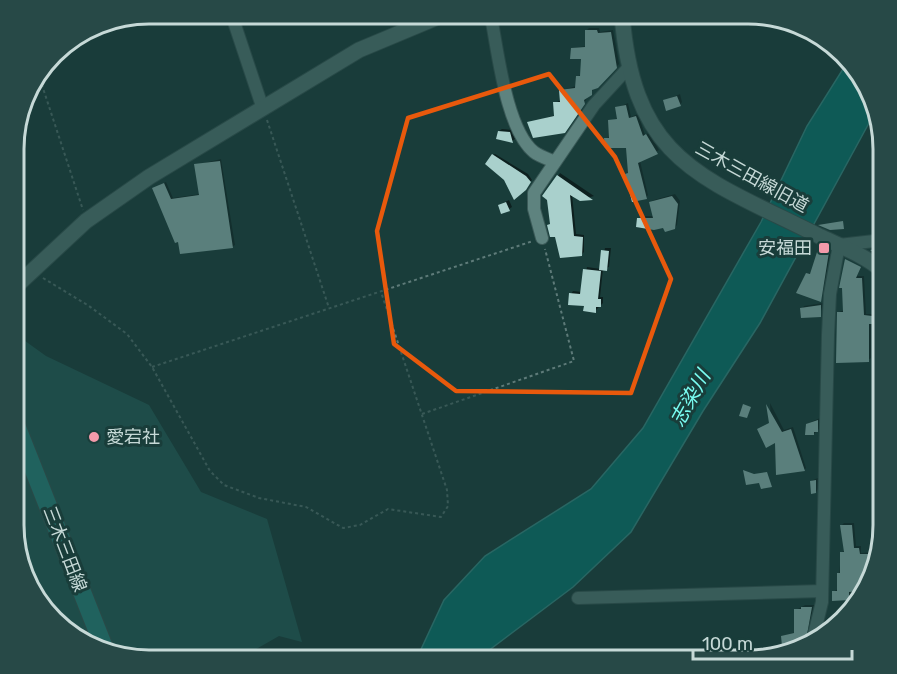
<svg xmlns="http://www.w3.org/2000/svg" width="897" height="674" font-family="Rubik,'Noto Sans JP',sans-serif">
<rect width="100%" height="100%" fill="#193d3a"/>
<!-- green -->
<path fill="#25605c" d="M14 333 46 356 149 405 201 492 267 519 302 642 279 636 237 660H141L60 627 28 585 14 534Z"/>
<!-- water -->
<path fill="#007e78" stroke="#3b9994" stroke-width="1.5" d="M848 61 870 89 875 112 760 323 703 411 631 532 573 587 476 660H416L444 600 485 556 591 489 643 428 761 222 807 126Z"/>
<!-- shadow -->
<path fill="#0007" d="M589 28H599L600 32 613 30 619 64 597 87 594 88 567 128 529 123 556 115 555 103 561 100 560 91 576 86 577 77 582 74V58L572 48 587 46 586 31Z
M680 94 682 102 680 105 664 101Z
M628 103 631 117 638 114 645 135 649 133 659 150 640 161 648 195 646 198 630 172 628 146 606 139 610 136V121L618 118 617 108Z
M502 129 512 130 515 139 512 141 499 131Z
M495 154 528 174 532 180 514 198 493 155Z
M221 159 235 245 232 247 180 240 154 188 166 182 173 198 200 194 196 165Z
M560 173 594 196 580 200 572 194 576 234 584 235V252L581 255 549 225 551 222 548 199 544 197Z
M675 194 680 201 677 225 674 228 639 219 641 216H654L651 202 654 200Z
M509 200 512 207 509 209 499 205Z
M821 247 831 250 821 300 807 274 812 273Z
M605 248H611L609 267 603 269 600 297H603V303L595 311 571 294 573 291 582 292 587 267 601 269Z
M846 261 860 269 857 276H864L866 314H874L871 323V358L868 360 839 312 844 310Z
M823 303 820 315 802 309 804 306Z
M770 403 784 430 793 427 806 468 804 470 776 441 771 422Z
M820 418V428L814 434 807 424Z
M818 478V489L816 492 811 481Z
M844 523H854L856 546H861V553L876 552 860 590H851L849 599 833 592 838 589 841 553 845 550 842 525Z
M805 605H814L804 645 783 636 796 632V610Z"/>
<!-- building -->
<path fill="#a9d0cc" d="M585 30H597L598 33 611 32 617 68 598 88 592 90V95L584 100 585 104 565 133 533 138 527 122 554 116 553 102H560L559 90 575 88 576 76H580L581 59H570L571 48 585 47Z
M677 96 681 106 666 111 663 100Z
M626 105 629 118 636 116 643 136 646 134 658 154 638 163 647 199 632 202 625 174 628 173 626 148H605L604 138H609L608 120 617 119 615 107Z
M498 131 510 132 513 143 496 139Z
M492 154 526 176 531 182 526 190 514 200 504 180 485 164Z
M220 161 233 248 180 254 178 242 175 243 152 188 164 183 171 199 199 195 194 164Z
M557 175 593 200 580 201 570 195 574 236 583 237 582 256 560 258 555 237H550L547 225 550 224 547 200 542 196Z
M672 196 678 204 675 229 665 232 663 228 654 230 636 227 637 218H653L649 202Z
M506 202 510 211 501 214 498 205Z
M843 221 844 229 830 230 818 225Z
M883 248V259L870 250Z
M818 249 829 252 821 302 796 293 806 273 810 274Z
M601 250 609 251 607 271 599 270Z
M845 259 861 267 856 278H862L864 315 872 316V324H869V362L836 363 837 312H843L842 288H839Z
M583 269 601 271 598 299H601V307H596V313L583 311 584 306 568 305 569 293 580 294Z
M821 305V317L801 318 800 308Z
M743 404 751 407 747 418 739 416Z
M766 404 782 432 791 429 805 471 776 475 775 443 766 448 757 429 769 423Z
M818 420V432H814V435H805L806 424Z
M743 470 754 474 767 472 772 487 761 489 759 483 746 485Z
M816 480V493L811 494 810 481Z
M840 525H852L854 548H859L860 554H875L859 591 849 592V600L832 601V591H837V573H840V552H844Z
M801 607H812L805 646H782L781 636 794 633V609H801Z"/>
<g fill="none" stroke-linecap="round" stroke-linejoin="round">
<defs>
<path id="minor" d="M491 17C498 52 506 129 534 152 539 156 548 159 555 162
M233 19 263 109
M542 238 534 209V193L594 105 628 68
M578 598 822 591
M812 643 822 602 828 335 830 294 839 245 883 240"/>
<path id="tertiary" d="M622 15C634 163 702 177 819 236 840 246 866 256 883 271
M14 288 86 221 149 177 359 50 438 17"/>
<path id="primary" d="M14 420 103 645"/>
</defs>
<!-- minor casing -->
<use href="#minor" stroke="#3b5a58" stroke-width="14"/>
<!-- tertiary casing -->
<use href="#tertiary" stroke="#3b5a58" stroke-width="17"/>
<!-- primary casing -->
<use href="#primary" stroke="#3b5a58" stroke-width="20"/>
<!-- path -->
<path stroke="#5e7b79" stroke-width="2" stroke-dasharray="3 3" stroke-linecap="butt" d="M38 73 83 210
M267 120 329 308
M14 260 21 263
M43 278 89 306 127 334 152 367 210 471 224 485 259 498 306 507 343 528 360 525 388 509 441 517 448 506 447 490 381 292
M152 367 533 241
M422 414 574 361 545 249"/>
<!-- minor -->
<use href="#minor" stroke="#5e837f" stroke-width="12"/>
<!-- tertiary -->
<use href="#tertiary" stroke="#5e837f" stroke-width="15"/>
<!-- primary -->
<use href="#primary" stroke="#28908a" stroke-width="18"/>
</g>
<!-- marked area -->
<path d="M0 0H897V674H0ZM549 74 615 157 671 279 631 393 456 391 394 344 377 231 408 118Z" fill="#193d3a" fill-opacity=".55" fill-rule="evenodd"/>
<path fill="none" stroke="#e8590c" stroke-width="4.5" stroke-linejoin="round" d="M549 74 615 157 671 279 631 393 456 391 394 344 377 231 408 118Z"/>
<!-- markers -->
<g fill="#f39aaa" stroke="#193d3a" stroke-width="2">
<rect x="818" y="242" width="12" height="12" rx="3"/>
<circle cx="94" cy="437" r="6"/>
</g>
<g text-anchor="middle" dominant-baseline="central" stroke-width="6" stroke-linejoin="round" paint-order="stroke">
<!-- street labels -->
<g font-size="18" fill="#c6d9d7" stroke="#193d3a">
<text transform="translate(752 177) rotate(29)">三木三田線旧道</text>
<text transform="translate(65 549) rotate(69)">三木三田線</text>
</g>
<!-- poi labels -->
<g font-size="18" fill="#c6d9d7" stroke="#193d3a" text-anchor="end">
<text x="812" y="248">安福田</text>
<text x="106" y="437" text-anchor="start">愛宕社</text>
</g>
<!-- water labels -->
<g font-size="20" font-style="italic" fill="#79fcf1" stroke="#193d3a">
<text transform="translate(690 398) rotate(-61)">志染川</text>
</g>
</g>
<!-- crop -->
<path d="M0 0H897V674H0ZM149 24H748A125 125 0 0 1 873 149V525A125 125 0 0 1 748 650H149A125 125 0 0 1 24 525V149A125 125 0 0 1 149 24Z" fill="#274947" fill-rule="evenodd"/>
<path fill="none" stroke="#c6d9d7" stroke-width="3" d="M149 24H748A125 125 0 0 1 873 149V525A125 125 0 0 1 748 650H149A125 125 0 0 1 24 525V149A125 125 0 0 1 149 24Z"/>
<!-- scale -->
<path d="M693 650v9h159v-9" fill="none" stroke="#c6d9d7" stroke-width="3"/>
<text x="702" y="650" font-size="18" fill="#c6d9d7" stroke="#193d3a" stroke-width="4.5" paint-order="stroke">100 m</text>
</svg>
